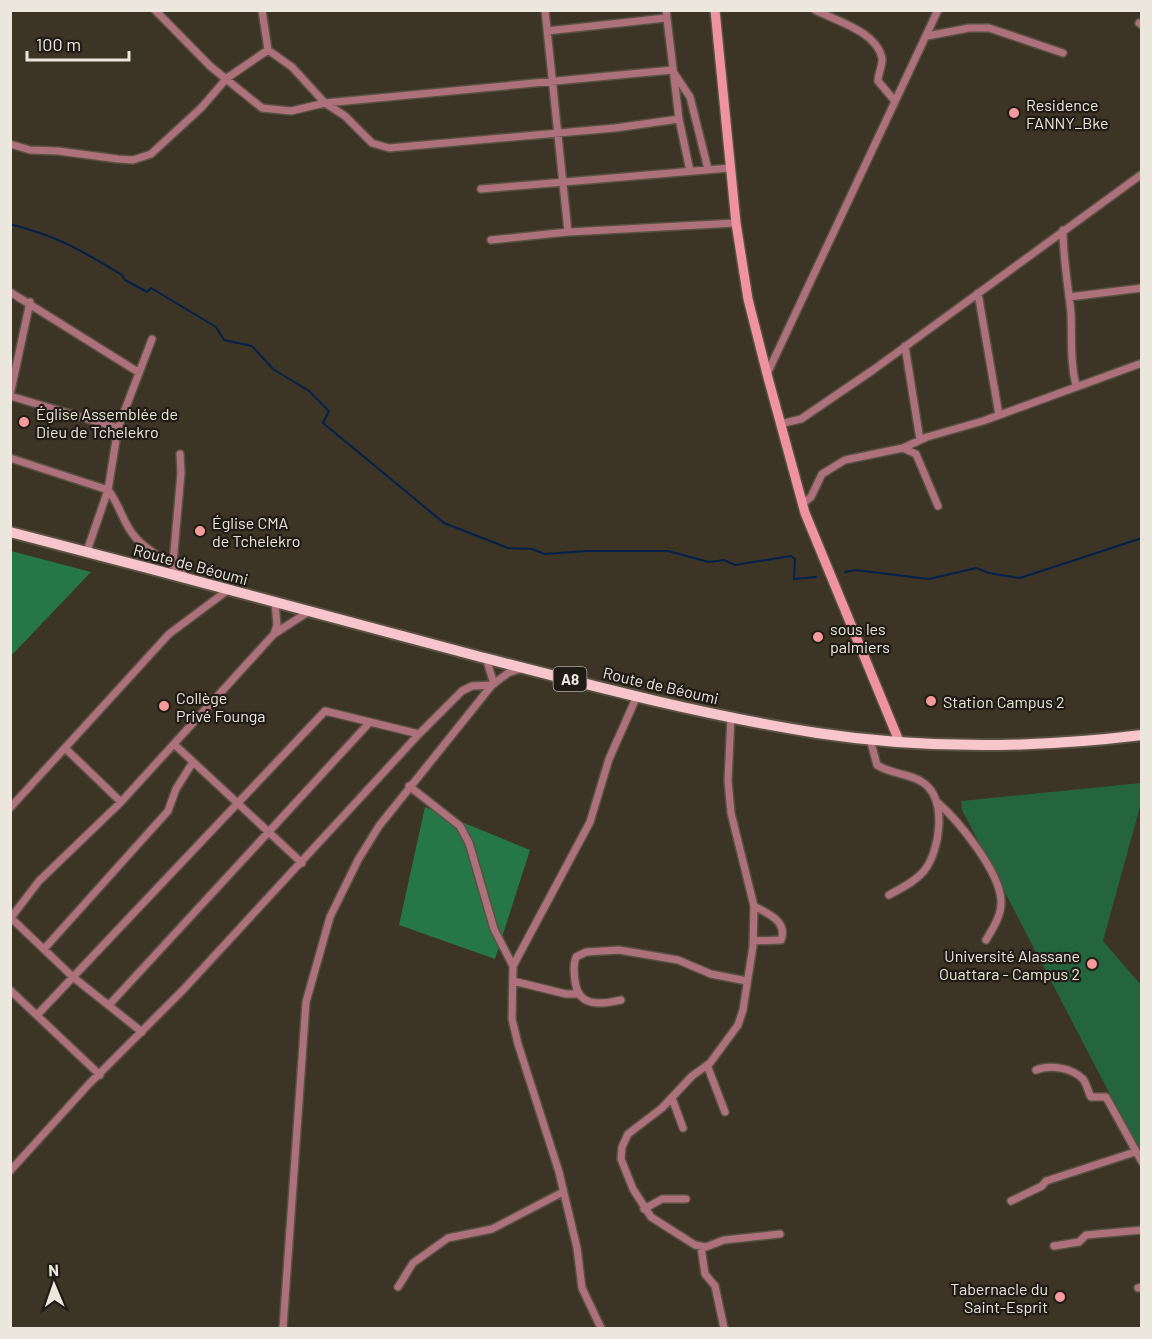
<svg xmlns="http://www.w3.org/2000/svg" width="1152" height="1339" font-family="Barlow,sans-serif">
<rect width="100%" height="100%" fill="#3c3425"/>
<!-- green -->
<path fill="#24653f" d="M1141 783V803L1103 941 1141 985V1154L962 810 961 801Z"/>
<!-- forest -->
<path fill="#257748" d="M11 551 91 572 11 656H10Z
M425 807 530 850 495 959 399 925Z"/>
<g fill="none" stroke-linecap="round" stroke-linejoin="round">
<!-- stream -->
<path stroke="#04214b" stroke-width="2" d="M10 224C57 236 81 250 122 275L125 280 147 292 151 288 216 327 224 340 252 346 273 369 309 391 329 411 323 423 444 523 508 548 532 549 545 554 587 551H668L709 562 724 560 735 565 791 556 795 559 794 579 816 577
M845 572 855 570 929 579 976 568 989 573 1020 578 1142 538"/>
<defs>
<path id="minor" d="M155 10 210 66 262 108 291 111 325 103 672 70 690 97 708 169
M262 10 268 50 292 67 325 103 345 116 372 143 389 148 615 128 679 119
M545 10 568 232
M666 10 679 119 690 171
M815 10C836 21 876 31 882 58 883 65 878 73 878 81L894 100
M1139 23 1142 25
M547 31 666 18
M927 36 969 28H989L1063 53
M10 144 30 150 58 151 118 159 133 160 151 154 201 108 227 78 268 50
M481 189 730 168
M1063 230C1063 258 1068 285 1071 313 1072 338 1070 361 1076 386
M491 240 568 232 736 223
M10 292 138 372
M978 293 999 415
M1069 297 1142 288
M905 346 920 440
M767 374 938 10
M10 395 30 302
M10 396 118 428
M780 424 801 419 873 370 1142 174
M903 448 927 437 983 421 1142 363
M10 458 108 490C120 504 122 523 136 538 151 555 173 562 188 578
M802 504 811 497 822 474 845 460 903 448 916 454 938 506
M87 551 108 490 118 428 152 339
M173 563 181 473 180 454
M274 634 277 625 275 603
M486 658 494 684
M731 716 728 781 731 813 754 906 753 946 743 1010 738 1025 710 1063 692 1076 662 1108 628 1134 622 1147 621 1159 633 1189 651 1217 695 1245 706 1247 724 1240 780 1234
M870 739 877 765C892 775 912 773 925 784 947 802 940 851 924 871 915 882 901 888 889 895
M175 745 302 863
M66 749 121 802
M409 786 460 826 469 843 494 929 513 966
M937 802C959 821 999 871 1001 900 1002 915 993 928 986 940
M10 808 169 634 228 590
M11 918 73 977 142 1032
M10 919 39 881 121 802 274 634 308 612
M753 941 781 940C788 921 768 914 754 906
M44 949 168 811 176 789 193 762
M513 981 566 994H578
M10 990 100 1075
M621 1000C600 1005 578 1007 575 981 574 972 573 966 576 957L586 952 619 950 678 960 711 974 747 981
M109 1005 370 722
M38 1014 325 711 419 734
M707 1065 725 1112
M1036 1070C1050 1064 1072 1068 1083 1079 1087 1084 1088 1092 1091 1097H1106L1142 1162
M672 1098 683 1128
M10 1171 89 1084 182 991 419 734 462 691 472 686 492 685
M1011 1201 1042 1186 1046 1181 1135 1152
M644 1209 662 1199H686
M1054 1246 1079 1242 1086 1235 1142 1230
M701 1247 705 1274 715 1286 724 1328
M398 1287 413 1263 448 1238 492 1229 563 1192
M1138 1288 1142 1287
M283 1328 306 1002 330 917 358 860 379 826 492 685 508 673 523 668
M601 1328 582 1288 577 1248 559 1172 518 1044 512 1019 513 966 590 822 609 759 637 696"/>
<path id="secondary" d="M715 10 736 223 748 299 767 374 805 513 899 741"/>
<path id="primary" d="M10 532C166 572 321 615 477 656 589 685 702 715 817 733 922 749 1036 748 1142 735"/>
</defs>
<!-- minor casing -->
<use href="#minor" stroke="#585142" stroke-width="10"/>
<!-- secondary casing -->
<use href="#secondary" stroke="#585142" stroke-width="12"/>
<!-- primary casing -->
<use href="#primary" stroke="#585142" stroke-width="14"/>
<!-- minor -->
<use href="#minor" stroke="#ac717a" stroke-width="7"/>
<!-- secondary -->
<use href="#secondary" stroke="#ef92a1" stroke-width="9"/>
<!-- primary -->
<use href="#primary" stroke="#f7c5cc" stroke-width="10"/>
</g>
<!-- markers -->
<g fill="#f59b9c" stroke="#201c15" stroke-width="2">
<circle cx="1014" cy="113" r="6"/>
<circle cx="24" cy="422" r="6"/>
<circle cx="200" cy="531" r="6"/>
<circle cx="818" cy="637" r="6"/>
<circle cx="931" cy="701" r="6"/>
<circle cx="164" cy="706" r="6"/>
<circle cx="1092" cy="964" r="6"/>
<circle cx="1060" cy="1297" r="6"/>
</g>
<g text-anchor="middle" dominant-baseline="central" stroke-width="4.5" stroke-linejoin="round" paint-order="stroke">
<!-- shield labels -->
<rect fill="#201c15" stroke="#afaaa1" stroke-width="1.5" x="553.5" y="667" width="33" height="24" rx="4.5"/>
<g font-size="15" font-weight="bold" fill="#ece7dd">
<text x="570" y="679">A8</text>
</g>
<!-- poi labels -->
<g font-size="16" fill="#ece7dd" stroke="#201c15" text-anchor="start">
<text x="1026" y="104">Residence<tspan x="1026" dy="18">FANNY_Bke</tspan></text>
<text x="36" y="413">Église Assemblée de<tspan x="36" dy="18">Dieu de Tchelekro</tspan></text>
<text x="212" y="522">Église CMA<tspan x="212" dy="18">de Tchelekro</tspan></text>
<text x="830" y="628">sous les<tspan x="830" dy="18">palmiers</tspan></text>
<text x="176" y="697">Collège<tspan x="176" dy="18">Privé Founga</tspan></text>
<text x="943" y="701">Station Campus 2</text>
<text x="1080" y="955" text-anchor="end">Université Alassane<tspan x="1080" dy="18">Ouattara - Campus 2</tspan></text>
<text x="1048" y="1288" text-anchor="end">Tabernacle du<tspan x="1048" dy="18">Saint-Esprit</tspan></text>
</g>
<!-- street labels -->
<g font-size="16" fill="#ece7dd" stroke="#201c15">
<text transform="translate(191 564) rotate(15)">Route de Béoumi</text>
<text transform="translate(661 685) rotate(13)">Route de Béoumi</text>
</g>
</g>
<!-- border -->
<rect width="1152" height="1339" fill="none" stroke="#ece7dd" stroke-width="24"/>
<!-- north arrow -->
<g transform="translate(54 1285) rotate(358)" stroke="#201c15" stroke-width="4.5" paint-order="stroke">
<path d="M0-4.5L10 22L0 15L-10 22Z" fill="#ece7dd"/>
<text y="-9" font-size="16" font-weight="bold" text-anchor="middle" fill="#ece7dd">N</text>
</g>
<!-- scale -->
<path d="M27 51v9h102v-9" fill="none" stroke="#ece7dd" stroke-width="3"/>
<text x="36" y="51" font-size="18" fill="#ece7dd" stroke="#201c15" stroke-width="4.5" paint-order="stroke">100 m</text>
</svg>
